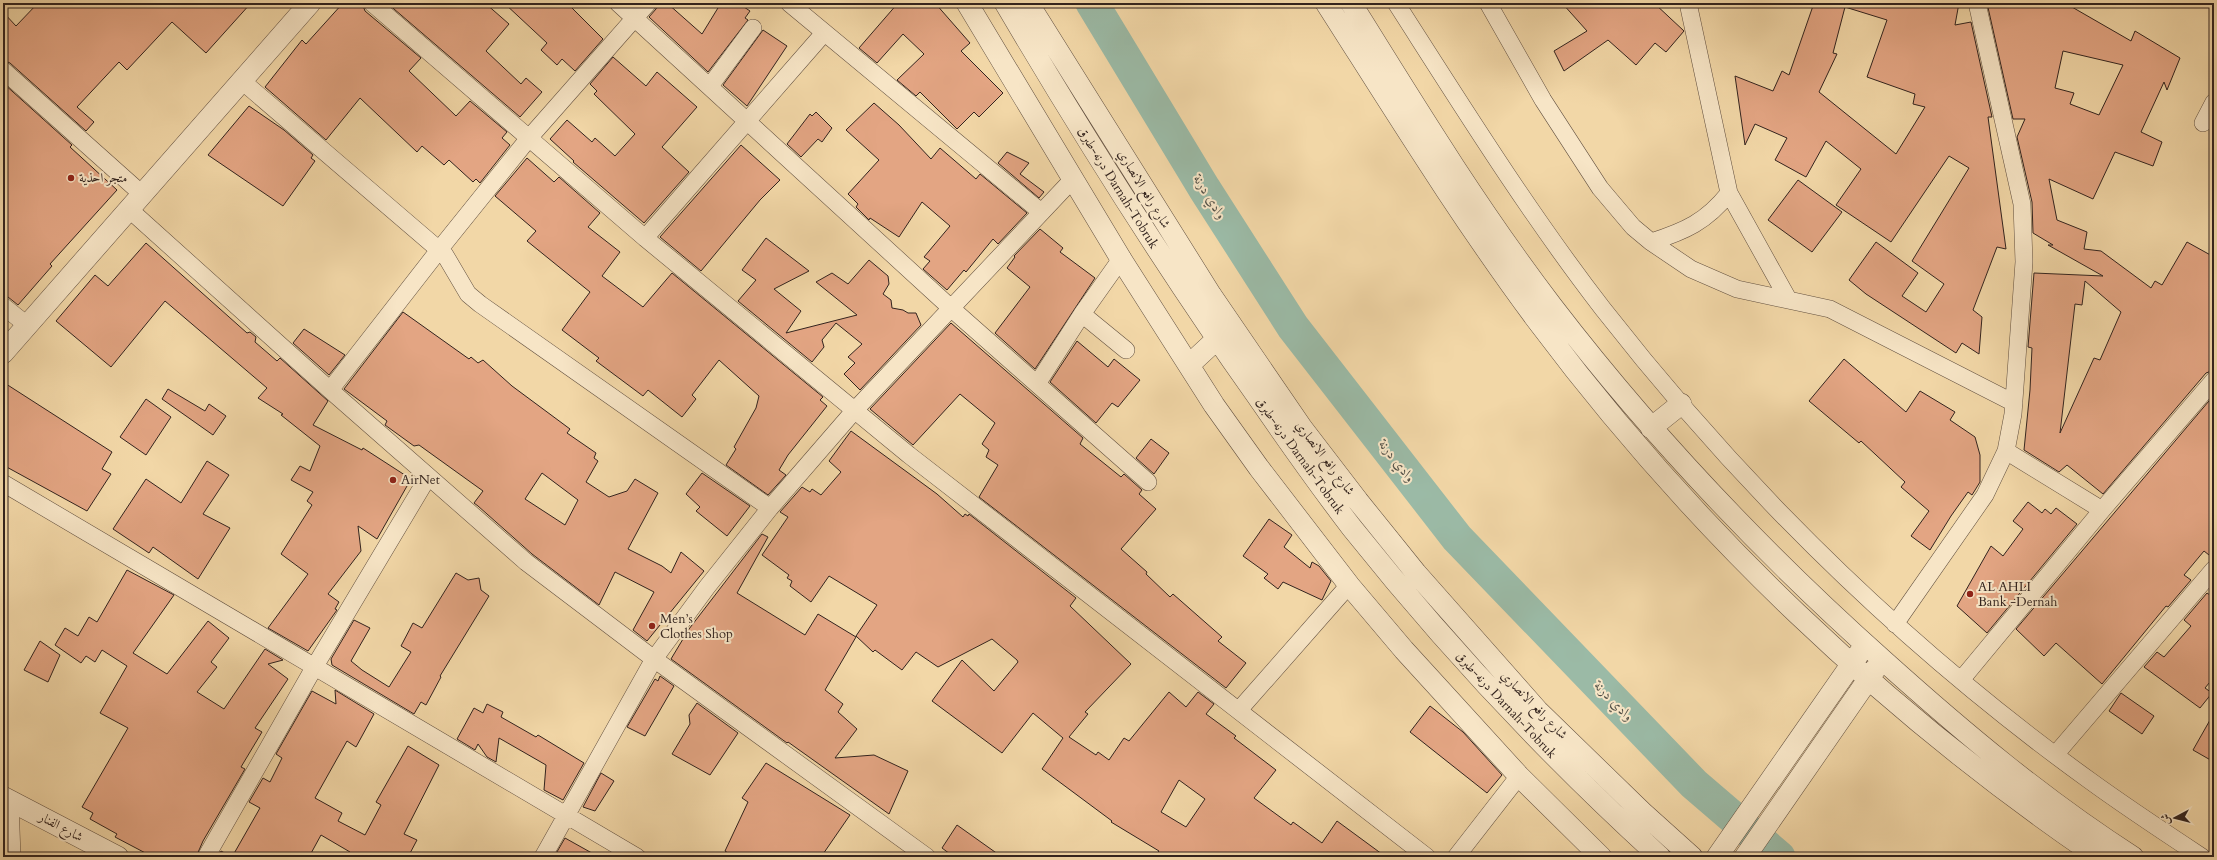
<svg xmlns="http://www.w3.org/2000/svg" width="2217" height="860" font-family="Cardo,Amiri,serif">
<rect width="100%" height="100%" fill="#f2d7a7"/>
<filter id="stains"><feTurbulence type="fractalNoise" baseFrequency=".005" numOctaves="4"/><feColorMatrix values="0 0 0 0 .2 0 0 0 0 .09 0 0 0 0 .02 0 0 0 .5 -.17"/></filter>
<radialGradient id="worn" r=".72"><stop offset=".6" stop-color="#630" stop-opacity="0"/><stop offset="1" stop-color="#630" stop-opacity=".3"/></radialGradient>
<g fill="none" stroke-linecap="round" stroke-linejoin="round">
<!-- river -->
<path stroke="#9bbaa6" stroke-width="33" d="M1092 3 1204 188 1293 327 1457 538 1694 784 1779 857"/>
</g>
<!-- building -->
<path fill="#e3a583" stroke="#32231e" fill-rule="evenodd" d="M38 3H251L206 53 172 22 127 70 119 62 77 107 94 122 86 131 10 63 3 60V12L16 26Z
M343 3H362L365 11 421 58 409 71 456 116 470 101 507 132 502 138 510 145 480 183 476 179 473 182 449 160 444 165 422 146 417 152 360 98 326 140 265 87 302 40 306 44Z
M387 3H485L509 24 486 51 521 84 526 78 542 92 520 117Z
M504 3H567L603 39 575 71 562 59 557 65 541 50 547 43Z
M658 3H667L702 34 721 3H738L750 11 745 18 748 20 708 72 649 17 656 9Z
M898 3H935L970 43 961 51 1003 93 979 117 974 112 957 129 920 92 916 96 897 80 924 54 903 34 877 63 859 48Z
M1562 3H1654L1684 31 1666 52 1655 43 1636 65 1608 40 1564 71 1554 51 1587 31Z
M1814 3H1959L1955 25 1971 22 1992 117H1988L2006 249 1997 247 1973 310 1982 317 1979 354 1962 343 1956 353 1866 294 1849 280 1876 242 1918 273 1902 296 1926 312 1944 284 1912 261 1969 168 1949 156 1891 242 1836 205 1861 169 1826 141 1806 177 1775 160 1787 138 1755 124 1745 145 1735 76 1773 91 1782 71 1789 75ZM1845 7 1887 20 1867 77 1915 94 1913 104 1925 107 1896 154 1819 92 1837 54 1833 53Z
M1987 3H2065L2131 41 2135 31 2180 58 2167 90 2164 82 2141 132 2162 142 2153 166 2115 152 2093 199 2049 179 2057 220 2087 232 2084 249 2101 251 2151 288 2155 281 2162 285 2187 242 2214 257V370L2206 373 2103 494 2067 465 2059 472 2024 450 2030 390 2032 348 2028 347 2034 273 2103 276 2048 245H2053L2033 233 2032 202 2017 137 2025 119H2013ZM2063 51 2123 65 2099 115 2070 104 2074 93 2055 88ZM2085 281 2121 312 2100 360 2094 358 2060 433 2075 304 2082 305Z
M763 30 787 46 747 106 723 85Z
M613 57 646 86 657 72 697 107 662 147 689 172 644 223 573 162 574 161 550 139 567 120 592 142 595 138 615 156 635 134 594 94 597 91 590 84Z
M3 83 72 145 70 147 117 190 50 264 52 266 18 305 3 293Z
M874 103 899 125 931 159 940 148 976 179 980 174 1027 213 998 244 993 239 966 272 964 270 947 290 923 269 930 261 924 257 950 226 922 202 899 237 870 218 869 220 856 207 858 204 848 194 879 160 846 130Z
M249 106 284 130 313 155 311 158 315 161 283 206 208 155Z
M816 112 832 128 822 142 818 139 801 157 787 144 810 114 812 116Z
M741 145 780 180 760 200 701 271 660 237Z
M1007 152 1029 163 1020 174 1044 192 1039 198 998 163Z
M527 158 554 182 559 177 600 213 588 227 620 252 602 276 643 307 672 273 823 397 820 400 827 406 788 455 779 470 786 475 768 495 726 465 736 449 734 447 756 408 759 396 719 360 692 395 696 399 682 417 648 390 643 396 596 361 599 358 562 330 590 292 527 241 536 231 495 196Z
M1798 180 1842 212 1812 252 1768 220Z
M1040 229 1063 248 1060 252 1095 278 1035 369 995 333 1030 287 1007 268 1015 257 1014 256Z
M766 238 809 271 774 289 801 311 786 333 857 315 816 282 832 273 848 284 869 260 888 276 889 284 883 294 891 300 892 308 903 310 908 313H916L921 325 860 390 844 374 855 363 848 357 862 344 836 323 822 340 824 347 812 362 738 301 756 280 742 270Z
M146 243 247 333 250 332 256 337 255 342 277 361 280 358 328 401 313 425 362 450 363 448 411 479 377 539 358 526 361 551 328 594 339 602 335 609 337 610 308 651 268 628 308 574 281 554 312 505 307 501 313 492 291 480 300 466 310 471 320 446 281 415 283 414 258 398 267 388 165 301 111 367 56 321 95 275 108 286Z
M403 312 469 359 471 357 478 363 483 360 512 386 570 429 567 433 596 453 594 458 598 461 586 482 609 497 627 491 635 479 658 493 628 549 662 566 671 573 681 552 704 571 647 641 633 630 654 592 615 572 599 605 532 554 478 506 474 503 483 491 419 445 414 446 385 425 387 421 344 389ZM542 473 578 500 565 525 525 499Z
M951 323 1083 438 1080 444 1121 477 1124 474 1142 490 1139 494 1156 509 1121 549 1147 572 1146 574 1170 597 1173 594 1222 637 1218 641 1246 663 1226 688 979 497 998 465 986 457 989 450 982 444 995 423 960 394 913 445 870 409Z
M304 329 345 355 329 375 293 343Z
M1077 341 1108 367 1114 359 1140 380 1118 407 1112 403 1096 423 1050 382Z
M1844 359 1906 412 1920 391 1955 412 1950 420 1975 437 1980 455V482L1972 495 1968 492 1951 516 1930 550 1911 536 1929 511 1901 487 1905 482 1861 441 1859 443 1809 401Z
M3 382 112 452 102 469 111 474 87 511 3 465Z
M168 389 205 411 209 404 226 416 213 435 162 399Z
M2214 395V559L2204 551 2184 575 2191 580 2168 607 2166 606 2102 684 2056 643 2044 656 2016 629Z
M146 399 171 417 146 455 120 437Z
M851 431 937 494 963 517 965 514 968 516 969 514 1076 598 1070 606 1131 664 1085 712 1088 714 1069 737 1096 755 1098 752 1109 760 1124 738 1129 741 1169 692 1186 707 1198 692 1214 704 1206 714 1236 736 1234 738 1276 770 1254 798 1291 825 1293 822 1322 843 1337 821 1386 857H1154L1159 851 1111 822 1112 821 1042 769 1063 738 1033 713 1002 753 932 701 962 660 994 691 1018 662 1017 660 992 639 938 667 916 652 902 670 875 650 873 652 856 636 877 605 829 576 811 602 790 586 792 581 787 578 789 575 762 555 788 517 780 512 802 487 810 492 812 489 821 495 841 472 829 461ZM1179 780 1205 799 1186 827 1161 812Z
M1151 439 1169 453 1154 474 1136 458Z
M207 461 229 475 203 514 230 528 198 579 153 547 149 553 113 529 146 479 181 503Z
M702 473 750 506 727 536 696 511 700 507 686 494Z
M2028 502 2042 513 2045 509 2051 514 2056 508 2077 524 1987 633 1957 606 1991 546 2003 556 2023 529 2013 521Z
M1269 519 1292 535 1284 547 1310 568 1312 562 1319 566 1331 581 1322 600 1283 582 1278 589 1264 578 1268 574 1243 556Z
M762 534 768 537 737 593 805 635 818 614 856 637 825 690 843 704 838 712 857 729 835 758 874 755 908 771 889 814 788 742 787 743 671 659 689 629Z
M127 570 174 595 133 653 167 674 208 621 229 638 211 662 217 667 197 692 224 709 265 649 283 660 268 664 288 679 255 728 262 732 241 767 245 769 203 841 196 857H153L115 837 117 834 90 819 93 813 82 807 128 728 100 713 127 666 102 650 95 662 86 656 81 663 55 645 65 628 78 636 89 617 97 622Z
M456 573 468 580 479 578 481 590 489 596 440 676 441 677 426 705 421 702 414 714 332 665 331 659 354 620 370 628 351 661 362 670 389 687 411 652 401 646 413 623 422 628Z
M2207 593 2214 598V677L2205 688 2212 693 2200 708 2144 667 2157 652 2164 657 2191 626 2184 620Z
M40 641 60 655 48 682 24 670Z
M660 676 674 686 645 736 627 727 655 679 658 681Z
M335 690 374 714 356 747 347 741 315 798 342 813 338 821 365 835 381 805 376 802 408 746 439 765 404 834 417 840 408 857H348L350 852 321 835 309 857H218L221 851 232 857 260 808 249 802 263 778 270 782 282 758 276 754 312 691 336 704Z
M2121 693 2154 716 2142 734 2109 711Z
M697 703 738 733 710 775 672 754 690 724 689 715Z
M487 704 503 712 501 717 536 737 538 735 584 763 563 800 544 790 546 765 499 738 496 762 487 757 478 744 475 750 457 739 474 708 483 713Z
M1430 706 1463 732 1502 775 1487 793 1410 732Z
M2214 713V762L2193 750Z
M766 763 850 815 821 857H734L725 851 748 802 742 798Z
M601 773 614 781 595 811 583 807Z
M957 825 1002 857H954L942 848Z
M565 838 599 857H554Z"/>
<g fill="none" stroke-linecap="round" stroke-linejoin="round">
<defs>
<path id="minor" d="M372 3 645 238 909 455 1427 857
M618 3 952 309 1148 482
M789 3 1041 212
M1396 3C1462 106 1528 212 1603 309 1742 487 1906 648 2089 780 2126 807 2164 832 2202 857
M1488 3 1543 100 1600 188 1633 227 1651 242 1691 269 1737 289 1830 309 2014 403
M1688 3 1729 193 1788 299
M3 70 143 195
M242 81 445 255 468 294 480 304 770 508
M710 86 753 28
M2203 123 2214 102
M130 210 330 390 526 562 654 659 927 857
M645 238 824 33
M1651 242C1685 231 1706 222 1729 193
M3 306 27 325
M1082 314 1126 350
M1037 384 1082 314 1121 259
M330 390 439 250 529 138 648 3
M2006 451 2102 510
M3 483 637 857
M1895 624 1985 495 2006 451 2013 414 2024 262 2022 204 1977 3
M1961 680 2102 510 2214 380
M1239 710 1349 585
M2055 755 2214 569
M10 801 12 857
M206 857 315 666 428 477
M543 857 654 659 707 587 770 508 854 411 1073 179
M1456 857 1519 776"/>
<path id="tertiary" d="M967 3 1121 259 1214 405 1259 468 1349 585 1404 650 1519 776 1601 857
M1005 3C1084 137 1167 269 1257 396 1288 441 1319 485 1352 528 1446 646 1549 756 1660 857
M1028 3 1211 295 1302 428 1358 501 1416 573 1538 711 1642 812 1692 857
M1326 3C1395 111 1462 220 1539 323 1694 530 1885 712 2098 857
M1351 3C1415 106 1478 209 1552 306 1651 435 1763 553 1884 661 1963 732 2044 800 2133 857
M3 353 310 3
M1189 365 1217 339
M1651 428 1681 404
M3 797 118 857
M1717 857 1860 652
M1745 857 1876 668"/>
</defs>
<!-- minor casing -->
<use href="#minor" stroke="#625040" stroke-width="18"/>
<!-- tertiary casing -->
<use href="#tertiary" stroke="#625040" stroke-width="22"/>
<!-- minor -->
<use href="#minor" stroke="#f7e5c6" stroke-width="17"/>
<!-- tertiary -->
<use href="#tertiary" stroke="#f7e5c6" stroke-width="21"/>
</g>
<!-- markers -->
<g fill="#8f2418" stroke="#f7e5c6" stroke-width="1.5">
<circle cx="71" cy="178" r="4"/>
<circle cx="393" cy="480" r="4"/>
<circle cx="1970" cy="594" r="4"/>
<circle cx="652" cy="626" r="4"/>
</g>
<g text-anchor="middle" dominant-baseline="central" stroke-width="4" stroke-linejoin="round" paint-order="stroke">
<!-- poi labels -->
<g font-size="13" fill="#32231e" stroke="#f7e5c6" text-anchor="start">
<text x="79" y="178">متجر احذية</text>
<text x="401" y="480">AirNet</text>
<text x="1978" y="587">AL AHLI<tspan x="1978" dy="15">Bank -Dernah</tspan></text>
<text x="660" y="619">Men’s<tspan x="660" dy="15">Clothes Shop</tspan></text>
</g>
<!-- street labels -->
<g font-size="13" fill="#32231e" stroke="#f7e5c6">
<text transform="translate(1118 188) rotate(58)">درنه-طبرق Darnah-Tobruk</text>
<text transform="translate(1144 189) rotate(59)">شارع رافع الانصاري</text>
<text transform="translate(1300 456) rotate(54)">درنه-طبرق Darnah-Tobruk</text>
<text transform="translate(1325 458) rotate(53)">شارع رافع الانصاري</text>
<text transform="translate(1506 705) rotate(47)">درنه-طبرق Darnah-Tobruk</text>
<text transform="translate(1534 705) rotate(46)">شارع رافع الانصاري</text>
<text transform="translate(61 827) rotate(28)">شارع الفنار</text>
</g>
<!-- water labels -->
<g font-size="14" font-style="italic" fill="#525047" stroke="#f7e5c6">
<text transform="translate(1210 197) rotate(58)">وادي درنة</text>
<text transform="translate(1397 461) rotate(52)">وادي درنة</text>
<text transform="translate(1614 701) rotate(46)">وادي درنة</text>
</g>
</g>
<!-- margin -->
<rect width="2217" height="860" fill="none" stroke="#f2d7a7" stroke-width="16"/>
<rect x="4" y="4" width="2209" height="852" fill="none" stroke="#32231e" stroke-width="2"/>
<rect x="8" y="8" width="2201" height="844" fill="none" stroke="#32231e"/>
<!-- north arrow -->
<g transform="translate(2175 818) rotate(263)" stroke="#f7e5c6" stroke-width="3" paint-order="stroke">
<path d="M0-3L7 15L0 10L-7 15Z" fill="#32231e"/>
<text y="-6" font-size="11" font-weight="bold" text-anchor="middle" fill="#32231e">ش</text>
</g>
<rect width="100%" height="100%" filter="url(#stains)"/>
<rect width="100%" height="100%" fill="url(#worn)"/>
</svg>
